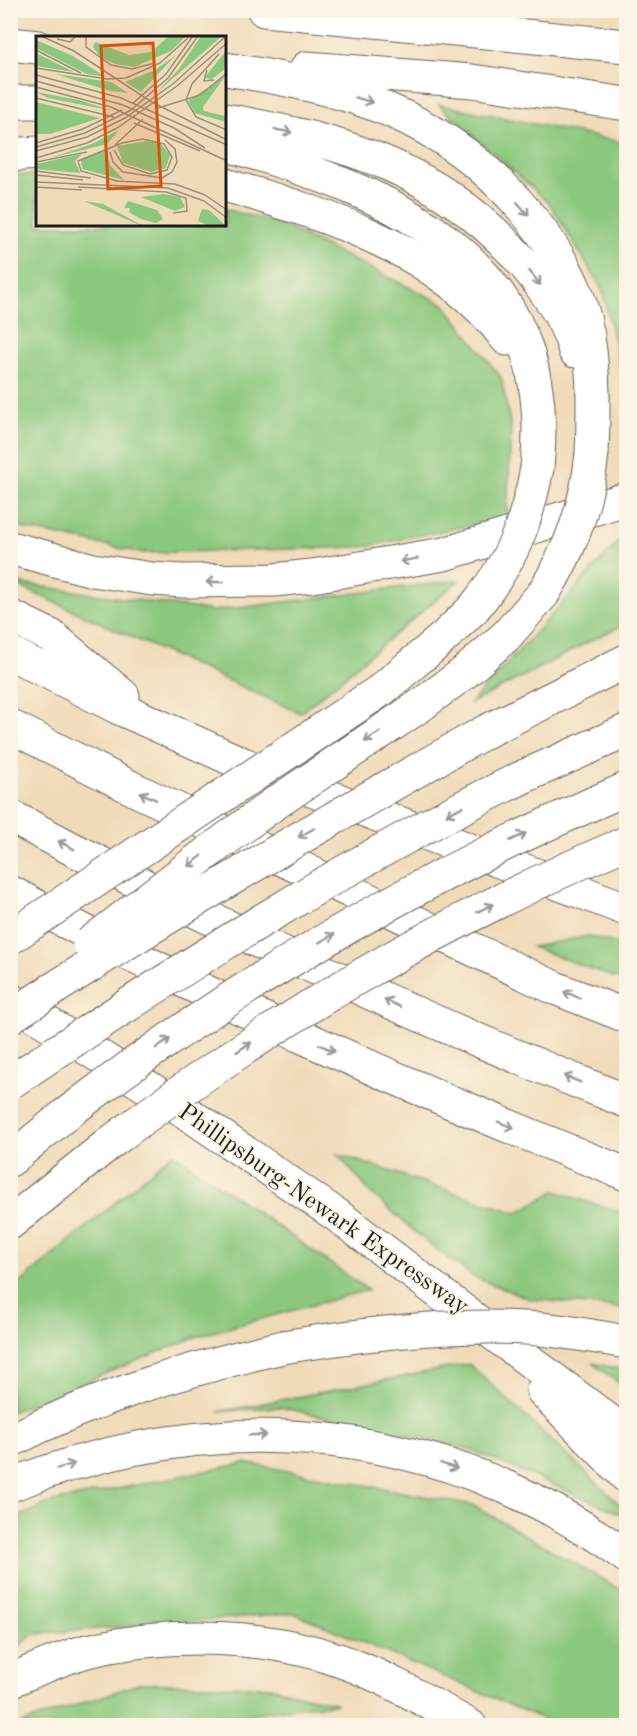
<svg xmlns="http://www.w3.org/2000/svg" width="637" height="1736" font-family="'Old Standard TT',serif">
<rect width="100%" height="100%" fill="#fcf5e5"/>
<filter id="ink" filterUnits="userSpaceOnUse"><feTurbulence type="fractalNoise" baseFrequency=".0167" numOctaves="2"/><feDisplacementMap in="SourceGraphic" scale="12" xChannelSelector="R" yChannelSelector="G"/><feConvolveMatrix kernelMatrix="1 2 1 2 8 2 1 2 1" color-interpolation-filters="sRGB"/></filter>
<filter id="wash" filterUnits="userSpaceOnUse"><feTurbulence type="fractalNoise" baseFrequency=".008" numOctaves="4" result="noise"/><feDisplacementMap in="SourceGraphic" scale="24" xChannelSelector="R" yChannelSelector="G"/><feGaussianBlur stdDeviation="1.35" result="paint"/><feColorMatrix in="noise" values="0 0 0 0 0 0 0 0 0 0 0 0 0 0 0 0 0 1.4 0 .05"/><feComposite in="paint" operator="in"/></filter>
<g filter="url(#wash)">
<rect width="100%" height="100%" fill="#f0dbb9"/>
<!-- green -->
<path fill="#8bc87e" stroke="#54724d" stroke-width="1.5" d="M438 104 626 143V414L625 389 602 289 550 204Z
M11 174 37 175 38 225H225V209L277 223 444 304 501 377 511 427 507 518 362 547 143 553 11 526Z
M626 539V624L598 637 470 704 619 541Z
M460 580 300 713 10 582 213 611Z
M588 936 626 946V982L532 947Z
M173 1153 368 1290 198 1336 11 1412V1291Z
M337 1154 517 1213 555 1191 626 1214V1309L530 1299 474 1277 428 1243 389 1209 370 1192Z
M592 1363 626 1370V1388Z
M469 1364 626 1510V1516L469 1449 280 1407 218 1412Z
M245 1463 473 1505 626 1593V1725H557L294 1613 34 1634 11 1652V1521L48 1503Z
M141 1683 270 1687 338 1704 304 1706 178 1725H18Z"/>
</g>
<g filter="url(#ink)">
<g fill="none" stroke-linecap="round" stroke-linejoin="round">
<defs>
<path id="tertiary" d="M10 1681C35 1670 61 1658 87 1651 172 1631 270 1633 352 1665 393 1681 431 1704 470 1726"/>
<path id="motorway" d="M264 10 626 46
M10 44 38 47
M307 68 472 81 626 104
M225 69C347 88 442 113 525 211 547 237 567 267 579 300 595 348 594 402 592 453
M10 102H38
M225 120C344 141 443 169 525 265 546 290 566 318 575 351
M225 144C395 195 559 258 537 468
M10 155 38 153
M225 185C327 215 442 250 507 339
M10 548 93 570 152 579 183 581 274 580 312 576 444 554 626 499
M10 616 51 636 123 696
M10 653 117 707 243 764 626 909
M381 690 442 639 474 608
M421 705 464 673 506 636 543 594
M10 726 140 792 555 988 626 1016
M485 732 626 661
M525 776 626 731
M594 803 626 789
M10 816C210 923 416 1018 626 1101
M10 892C209 1000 417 1091 626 1174
M10 999 174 1104 338 1216 626 1434
M10 1160 65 1115
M10 1223 111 1142
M543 1391 626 1476
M10 1441C98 1396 187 1369 283 1347
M10 1485C222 1403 441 1423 626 1556"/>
</defs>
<!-- tertiary casing -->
<use href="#tertiary" stroke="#665f53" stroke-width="35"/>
<!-- motorway casing -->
<use href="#motorway" stroke="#665f53" stroke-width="35"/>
<!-- tertiary -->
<use href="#tertiary" stroke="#fff" stroke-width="33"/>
<!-- motorway -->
<use href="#motorway" stroke="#fff" stroke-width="33"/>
<defs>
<path id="motorway-bridge" d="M543 594C571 549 587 505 592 453
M474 608C511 562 526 526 537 468
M10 938 381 690
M89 944 199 859 271 806 421 705
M10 1017C165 916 324 822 485 732
M11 1082C177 971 345 863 525 776
M65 1115C228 990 405 886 594 803
M111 1142C273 1021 439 922 626 843
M283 1347C363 1334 445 1324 526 1328 560 1330 593 1336 626 1342"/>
</defs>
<!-- motorway-bridge casing -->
<use href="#motorway-bridge" stroke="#665f53" stroke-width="35" stroke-linecap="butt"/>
<!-- motorway-bridge -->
<use href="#motorway-bridge" stroke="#fff" stroke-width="33"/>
</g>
<!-- one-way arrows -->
<defs><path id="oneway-shaft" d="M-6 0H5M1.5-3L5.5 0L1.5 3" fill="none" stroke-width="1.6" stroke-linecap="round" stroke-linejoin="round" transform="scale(1.5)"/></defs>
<g stroke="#999">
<use href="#oneway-shaft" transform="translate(364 100) rotate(17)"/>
<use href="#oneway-shaft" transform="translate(283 131) rotate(11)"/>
<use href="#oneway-shaft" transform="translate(523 209) rotate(50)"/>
<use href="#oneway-shaft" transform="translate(535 278) rotate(52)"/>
<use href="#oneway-shaft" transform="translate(409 560) rotate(170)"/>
<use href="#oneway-shaft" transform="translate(215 582) rotate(-180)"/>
<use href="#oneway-shaft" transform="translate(372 737) rotate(147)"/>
<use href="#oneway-shaft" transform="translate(148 796) rotate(-155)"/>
<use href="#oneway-shaft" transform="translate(454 811) rotate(153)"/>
<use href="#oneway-shaft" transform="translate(306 833) rotate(150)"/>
<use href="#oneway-shaft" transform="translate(518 837) rotate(-25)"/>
<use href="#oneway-shaft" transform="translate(66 845) rotate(-153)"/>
<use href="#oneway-shaft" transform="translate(195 861) rotate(143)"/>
<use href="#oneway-shaft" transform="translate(485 908) rotate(-27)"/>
<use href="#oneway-shaft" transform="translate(327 938) rotate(-30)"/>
<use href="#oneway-shaft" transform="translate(572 995) rotate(-158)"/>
<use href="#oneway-shaft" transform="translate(392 1003) rotate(-155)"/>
<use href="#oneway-shaft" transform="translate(163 1043) rotate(-35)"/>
<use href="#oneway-shaft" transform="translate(244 1047) rotate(-34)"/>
<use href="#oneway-shaft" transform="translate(327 1048) rotate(24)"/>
<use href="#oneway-shaft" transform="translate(572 1079) rotate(-158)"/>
<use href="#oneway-shaft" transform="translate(506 1125) rotate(23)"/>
<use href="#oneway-shaft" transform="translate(258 1435) rotate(-2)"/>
<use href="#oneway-shaft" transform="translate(66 1466) rotate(-17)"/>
<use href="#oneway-shaft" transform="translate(449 1466) rotate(18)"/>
</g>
</g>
<g text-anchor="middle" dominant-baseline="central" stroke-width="4.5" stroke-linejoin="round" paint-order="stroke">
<!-- street labels -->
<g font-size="24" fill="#1c1c1c" stroke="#fcf5e5">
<text transform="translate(323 1210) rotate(35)">Phillipsburg-Newark Expressway</text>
</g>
</g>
<!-- overview -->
<g transform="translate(36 36)">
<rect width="190" height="190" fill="#f0dbb9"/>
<path d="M133 0H150L135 15 98 31 79 28 64 21 57 11 59 6 93 19 115 16ZM165 0H186L119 58 143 33ZM0 4 37 20 70 41 51 38 0 12ZM190 15V32L175 44 169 41ZM0 17 38 36 0 30ZM140 19 105 56 89 46 119 34ZM19 38 75 46 92 57 74 55ZM190 39 167 71 168 75 190 80V86L159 77 152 65ZM0 56 43 64 77 75 12 62ZM0 66 64 82 14 98H0ZM83 94 71 108 14 122 56 108ZM110 105 124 107 134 119 130 132 115 136 87 127 81 110ZM71 114 74 129 88 144 46 133 45 123ZM46 118 39 125 44 137 0 133V128ZM127 158 144 161 149 171 139 175 105 161ZM48 165 67 168 107 190H106ZM92 165 121 174 127 183 120 187 105 183 93 176 94 172H88ZM166 173 173 174 190 190H174L162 185Z" fill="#8bc87e"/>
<path fill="none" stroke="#9b8f7a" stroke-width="1.5" d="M5 0 38 15 114 65 191 104M50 0V11L75 29 96 33 119 27M21 3 34 6 40 0M0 14 45 37M183 18 156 48 150 64 160 81 191 94M0 32 71 43 90 42 124 27 152 2M171 34 168 45 178 44M0 39 85 62 191 109M0 45 87 69 138 92 169 112M0 51 75 71 191 125M0 62 78 81M96 68 130 38 157 0M122 72 164 59 191 37M98 87 164 115M0 107 47 93 86 74M79 109 107 83M0 111 49 97 95 74 132 42 162 0M78 114 87 129 114 138 131 134 136 121 128 108 107 103 86 107 42 125 45 135 81 145M0 115 51 101 89 82 138 47 190 0M74 116 77 126 87 136 126 142 136 136 141 126 139 113 129 104M0 122 51 107 81 92 141 50 191 7M0 126 51 116M0 135 55 142M0 139 47 144M79 145 139 148 169 159M0 146 132 152 168 165M0 151 46 154M42 151 130 156 150 162 151 175 137 177M169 159 191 174M168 165 191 182"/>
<path fill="#d4530e" fill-opacity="0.15" stroke="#d4530e" stroke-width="3" d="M117 7 125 150 72 153 65 10Z"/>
<rect width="190" height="190" fill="none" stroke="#1c1c1c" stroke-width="3"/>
</g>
<!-- margin -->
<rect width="637" height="1736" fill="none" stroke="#fcf5e5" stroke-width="36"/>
</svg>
